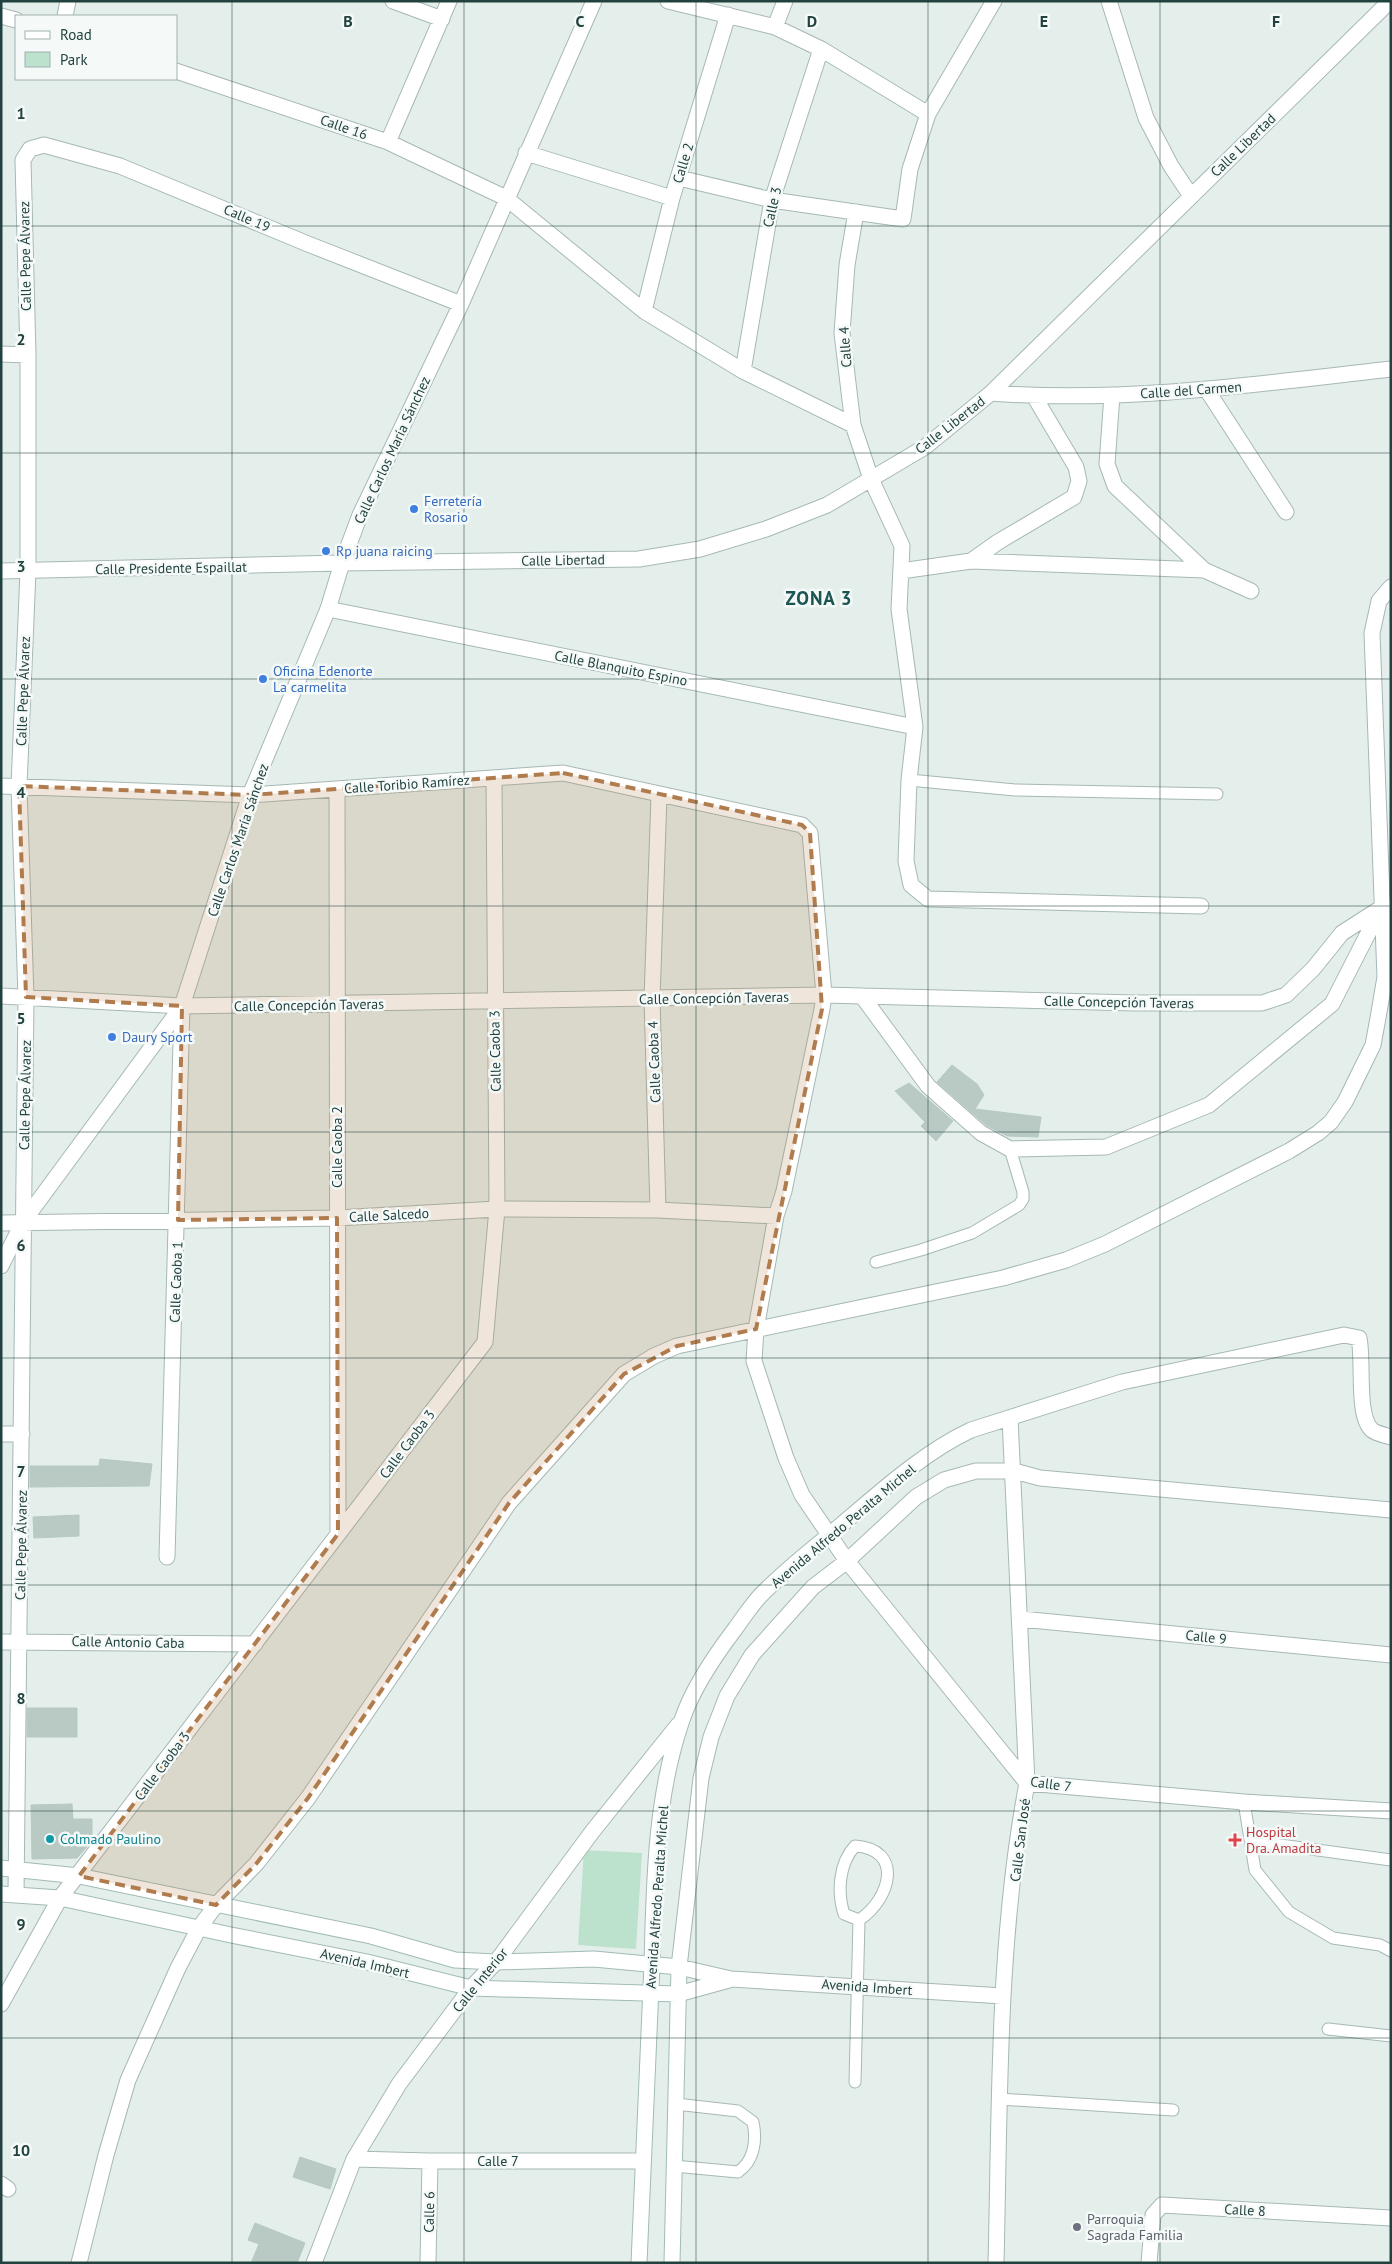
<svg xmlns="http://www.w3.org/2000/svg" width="1392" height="2264" font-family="'PT Sans',sans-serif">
<rect width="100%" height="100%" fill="#e4efec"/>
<!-- green -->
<path fill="#bce1cc" d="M584 1850 642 1853 636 1949 578 1945Z"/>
<!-- building -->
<path fill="#b9cac5" stroke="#b6c9c4" d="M952 1065 977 1084 984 1095 975 1109 1041 1117 1038 1137 1007 1136 986 1125 937 1082Z
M909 1083 953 1121 936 1141 921 1126 925 1122 895 1091Z
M100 1459 152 1464 149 1486 30 1487V1466H99Z
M79 1515V1536L34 1538 33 1517Z
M27 1708H77V1737H27Z
M72 1804 73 1819H92V1841L77 1858 32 1859 31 1805Z
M300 2157 336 2169 330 2189 293 2177Z
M255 2223 305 2243 297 2263H251L259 2244 248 2240Z"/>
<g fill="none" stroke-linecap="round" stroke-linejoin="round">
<defs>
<path id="service" d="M909 780 1015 790 1217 794
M876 1262 921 1250 972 1233 1019 1205 1023 1199V1192L1010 1149
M1244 1802 1255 1870 1289 1912 1333 1938 1380 1945 1391 1951
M1252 1841 1391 1860
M855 1846C904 1849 891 1899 859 1920L844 1914C837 1892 839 1863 855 1846Z
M1328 2029 1391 2036
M855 2082 859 1920
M1000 2099 1173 2110
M674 2166 738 2172C754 2161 757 2141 753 2122L738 2111 676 2104"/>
<path id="minor" d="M393 1 442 19
M594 1 461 304 360 515 342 563 639 559 700 549 766 529 827 505 925 447 991 393 1390 1
M668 1 775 27 821 49 928 114
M1109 1 1146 118 1171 166 1191 196
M1 16 16 20
M65 16 68 1
M775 27 785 1
M176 71 388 142 506 198 644 311 743 371 853 425
M388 142 449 1
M526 153 672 198
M679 178 772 200 903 219 910 169 928 114 994 1
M856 212 847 265 842 333 853 425 871 479 902 546 899 609 915 727 909 780 906 861 911 885 928 899 1201 906
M644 311 672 198 728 15
M1 354 28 355
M743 371 772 200 821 49
M1207 390 1286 512
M991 393C1124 403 1258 384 1391 369
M1112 395 1107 464 1115 486 1204 570
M971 561 998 542 1074 497 1079 481 1076 467 1034 396
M901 571 971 561 1204 570 1251 591
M328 609 915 727
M1 786 250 795 563 773 802 825 810 833 824 995 822 1009 784 1191 776 1216 756 1329 754 1361 786 1458 802 1495 847 1561 1027 1783 1244 1802 1391 1811
M337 789 338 1534
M1 996 182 1006 824 995 1135 1003H1262L1286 995 1313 969 1342 933 1381 908 1389 907
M862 996 928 1086 981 1133 1010 1149 1106 1147 1209 1105 1332 1004 1380 910
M658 1210 652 999 659 795
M1 1223 337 1218 497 1209 658 1210 776 1216
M1 1434H22
M167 1557 182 1006
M1021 1619 1391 1655
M1 1642 255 1644
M16 1894 26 997 19 786 28 571V355L23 160 30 149 44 145 120 166 308 244 461 304
M652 1964C654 1884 655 1798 682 1720 692 1690 716 1654 735 1629 743 1618 751 1606 760 1596 785 1570 813 1549 840 1526 880 1492 924 1452 971 1430L1122 1382 1344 1335 1359 1338C1364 1361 1356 1416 1372 1430 1377 1434 1385 1435 1391 1437
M678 1994 729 1980
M1003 1996 731 1979 679 1967 701 1778 711 1737 727 1696 752 1655 813 1587 847 1561 916 1497 944 1480 976 1471H1014L1040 1478 1391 1510
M1 2004 60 1898 485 1342 497 1209 494 778
M354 2159 430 2161H642
M1 2184 8 2189
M79 2263 106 2155 128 2080 178 1968 199 1928 216 1905 256 1864 308 1798 509 1503 624 1374 654 1356 677 1346 1003 1278 1066 1260 1105 1244 1289 1151 1318 1133 1331 1122 1345 1102 1373 1045 1378 1018 1385 977 1372 633 1379 601 1391 587
M314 2263 354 2159 399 2084 471 1988 496 1962 592 1832 678 1725
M428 2263 430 2161
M996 2263C1000 2103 997 1941 1027 1783L1010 1418
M1149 2263 1153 2215 1162 2205 1391 2218"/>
<path id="tertiary" d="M1 571 342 563 328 609 250 795 182 1006 23 1222 1 1266"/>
<path id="secondary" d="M1 1868 79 1876 371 1936 455 1960 496 1962 594 1959 679 1967 672 2263
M1 1894 60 1898 231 1935 367 1962 471 1988 678 1994
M639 2263 652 1964"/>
</defs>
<!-- service casing -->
<use href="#service" stroke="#a6b8b5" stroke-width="13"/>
<!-- minor casing -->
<use href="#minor" stroke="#a6b8b5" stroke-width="17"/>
<!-- tertiary casing -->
<use href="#tertiary" stroke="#a6b8b5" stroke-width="17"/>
<!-- secondary casing -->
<use href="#secondary" stroke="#a1bbb7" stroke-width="17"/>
<!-- service -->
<use href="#service" stroke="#fff" stroke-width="11"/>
<!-- minor -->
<use href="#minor" stroke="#fff" stroke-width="15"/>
<!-- tertiary -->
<use href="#tertiary" stroke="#fff" stroke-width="15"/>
<!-- secondary -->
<use href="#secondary" stroke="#fff" stroke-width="15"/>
</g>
<!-- marked area -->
<path fill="#b07c4d" fill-opacity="0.2" stroke="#b07c4d" stroke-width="4" stroke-dasharray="10 6" stroke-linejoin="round" d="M563 773 802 825 810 833 822 1009 756 1329 677 1346 624 1374 509 1503 308 1798 256 1864 216 1905 79 1876 338 1534 337 1218 178 1220 182 1006 26 997 19 786 250 795Z"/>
<!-- grid -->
<path fill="none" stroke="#22423f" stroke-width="1" stroke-opacity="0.55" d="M232 1V2263M464 1V2263M696 1V2263M928 1V2263M1160 1V2263M1 226H1391M1 453H1391M1 679H1391M1 906H1391M1 1132H1391M1 1358H1391M1 1585H1391M1 1811H1391M1 2038H1391"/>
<!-- markers -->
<g fill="#3f7fe0" stroke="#f5faf9" stroke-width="2">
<circle cx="414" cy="509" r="5"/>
<circle cx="326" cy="551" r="5"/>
<circle cx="263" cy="679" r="5"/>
<circle cx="112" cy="1037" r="5"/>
</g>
<circle fill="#0f9aa8" stroke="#f5faf9" stroke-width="2" cx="50" cy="1839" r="5"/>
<path fill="#e0444e" stroke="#f5faf9" stroke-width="2" d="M1232.5 1832.5h5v5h5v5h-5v5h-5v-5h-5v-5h5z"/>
<circle fill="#6b7280" stroke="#f5faf9" stroke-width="2" cx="1077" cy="2227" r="5"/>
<g text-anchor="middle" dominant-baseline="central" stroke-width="5" stroke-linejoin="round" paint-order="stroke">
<!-- street labels -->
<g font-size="14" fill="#22423f" stroke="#f5faf9">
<text transform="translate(344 127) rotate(19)">Calle 16</text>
<text transform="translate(1243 145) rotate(-44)">Calle Libertad</text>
<text transform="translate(683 163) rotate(-73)">Calle 2</text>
<text transform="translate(772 207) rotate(-77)">Calle 3</text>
<text transform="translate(247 218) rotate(23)">Calle 19</text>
<text transform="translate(25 256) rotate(-91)">Calle Pepe Álvarez</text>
<text transform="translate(845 347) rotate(-94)">Calle 4</text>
<text transform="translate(1191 390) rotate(-4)">Calle del Carmen</text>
<text transform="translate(950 425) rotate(-38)">Calle Libertad</text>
<text transform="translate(392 450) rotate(-65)">Calle Carlos María Sánchez</text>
<text transform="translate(563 560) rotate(-1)">Calle Libertad</text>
<text transform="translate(171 568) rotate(-1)">Calle Presidente Espaillat</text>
<text transform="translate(621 668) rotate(11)">Calle Blanquito Espino</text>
<text transform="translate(23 691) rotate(-88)">Calle Pepe Álvarez</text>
<text transform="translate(407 784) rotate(-4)">Calle Toribio Ramírez</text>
<text transform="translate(238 840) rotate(-71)">Calle Carlos María Sánchez</text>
<text transform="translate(714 998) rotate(-1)">Calle Concepción Taveras</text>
<text transform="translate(1119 1002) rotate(1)">Calle Concepción Taveras</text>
<text transform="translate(309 1005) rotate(-1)">Calle Concepción Taveras</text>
<text transform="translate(495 1051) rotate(-91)">Calle Caoba 3</text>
<text transform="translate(654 1062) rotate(-92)">Calle Caoba 4</text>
<text transform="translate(25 1095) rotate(-89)">Calle Pepe Álvarez</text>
<text transform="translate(337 1147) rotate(-90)">Calle Caoba 2</text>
<text transform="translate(389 1215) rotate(-3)">Calle Salcedo</text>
<text transform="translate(176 1282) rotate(-88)">Calle Caoba 1</text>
<text transform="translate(407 1444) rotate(-53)">Calle Caoba 3</text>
<text transform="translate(843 1526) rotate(-40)">Avenida Alfredo Peralta Michel</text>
<text transform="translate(21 1545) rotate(-89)">Calle Pepe Álvarez</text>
<text transform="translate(1206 1637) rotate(6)">Calle 9</text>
<text transform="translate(128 1642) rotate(1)">Calle Antonio Caba</text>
<text transform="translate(162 1766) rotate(-53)">Calle Caoba 3</text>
<text transform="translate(1051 1784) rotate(8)">Calle 7</text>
<text transform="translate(1020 1840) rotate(-83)">Calle San José</text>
<text transform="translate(657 1897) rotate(-86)">Avenida Alfredo Peralta Michel</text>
<text transform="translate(365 1963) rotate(13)">Avenida Imbert</text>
<text transform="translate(480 1980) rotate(-51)">Calle Interior</text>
<text transform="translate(867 1987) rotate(4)">Avenida Imbert</text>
<text x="498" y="2161">Calle 7</text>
<text transform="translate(1245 2210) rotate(3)">Calle 8</text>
<text transform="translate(429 2212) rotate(-89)">Calle 6</text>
</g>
<!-- shop labels -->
<g font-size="14" fill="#366cbe" stroke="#f5faf9" text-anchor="start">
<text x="424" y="501">Ferretería<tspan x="424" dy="16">Rosario</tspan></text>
<text x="336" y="551">Rp juana raicing</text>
<text x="273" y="671">Oficina Edenorte<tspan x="273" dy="16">La carmelita</tspan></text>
<text x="122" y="1037">Daury Sport</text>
</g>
<!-- health labels -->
<g font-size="14" fill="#be3a42" stroke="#f5faf9" text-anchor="start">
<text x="1246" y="1832">Hospital<tspan x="1246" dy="16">Dra. Amadita</tspan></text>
</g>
<!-- culture labels -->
<g font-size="14" fill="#0d838f" stroke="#f5faf9" text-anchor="start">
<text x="60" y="1839">Colmado Paulino</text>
</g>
<!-- worship labels -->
<g font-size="14" fill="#5b616d" stroke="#f5faf9" text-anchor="start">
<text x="1087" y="2219">Parroquia<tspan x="1087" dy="16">Sagrada Familia</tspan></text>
</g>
<!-- district labels -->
<g font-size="19" font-weight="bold" letter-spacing="1" fill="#1b5652" stroke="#f5faf9">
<text x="819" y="598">ZONA 3</text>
</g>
</g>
<g font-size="16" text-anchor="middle" font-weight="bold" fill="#22423f" stroke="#f5faf9" stroke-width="5" stroke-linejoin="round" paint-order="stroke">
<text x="348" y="27">B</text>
<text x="580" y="27">C</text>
<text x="812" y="27">D</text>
<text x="1044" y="27">E</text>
<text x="1276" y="27">F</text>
<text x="21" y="119">1</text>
<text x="21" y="345">2</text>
<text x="21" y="572">3</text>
<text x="21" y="798">4</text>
<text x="21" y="1024">5</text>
<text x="21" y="1251">6</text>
<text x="21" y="1477">7</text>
<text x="21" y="1704">8</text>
<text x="21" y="1930">9</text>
<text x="21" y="2156">10</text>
</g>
<!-- border -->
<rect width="1392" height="2264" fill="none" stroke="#22423f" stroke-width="5"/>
<!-- legend -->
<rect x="15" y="15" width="162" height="65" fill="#f5faf9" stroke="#a1b0af"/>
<rect x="25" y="31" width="25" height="8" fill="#ffffff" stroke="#a1b0af"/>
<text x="60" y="40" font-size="15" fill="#22423f">Road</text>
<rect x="25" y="52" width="25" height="15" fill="#bce1cc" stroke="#a1b0af"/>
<text x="60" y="65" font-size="15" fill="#22423f">Park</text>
</svg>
